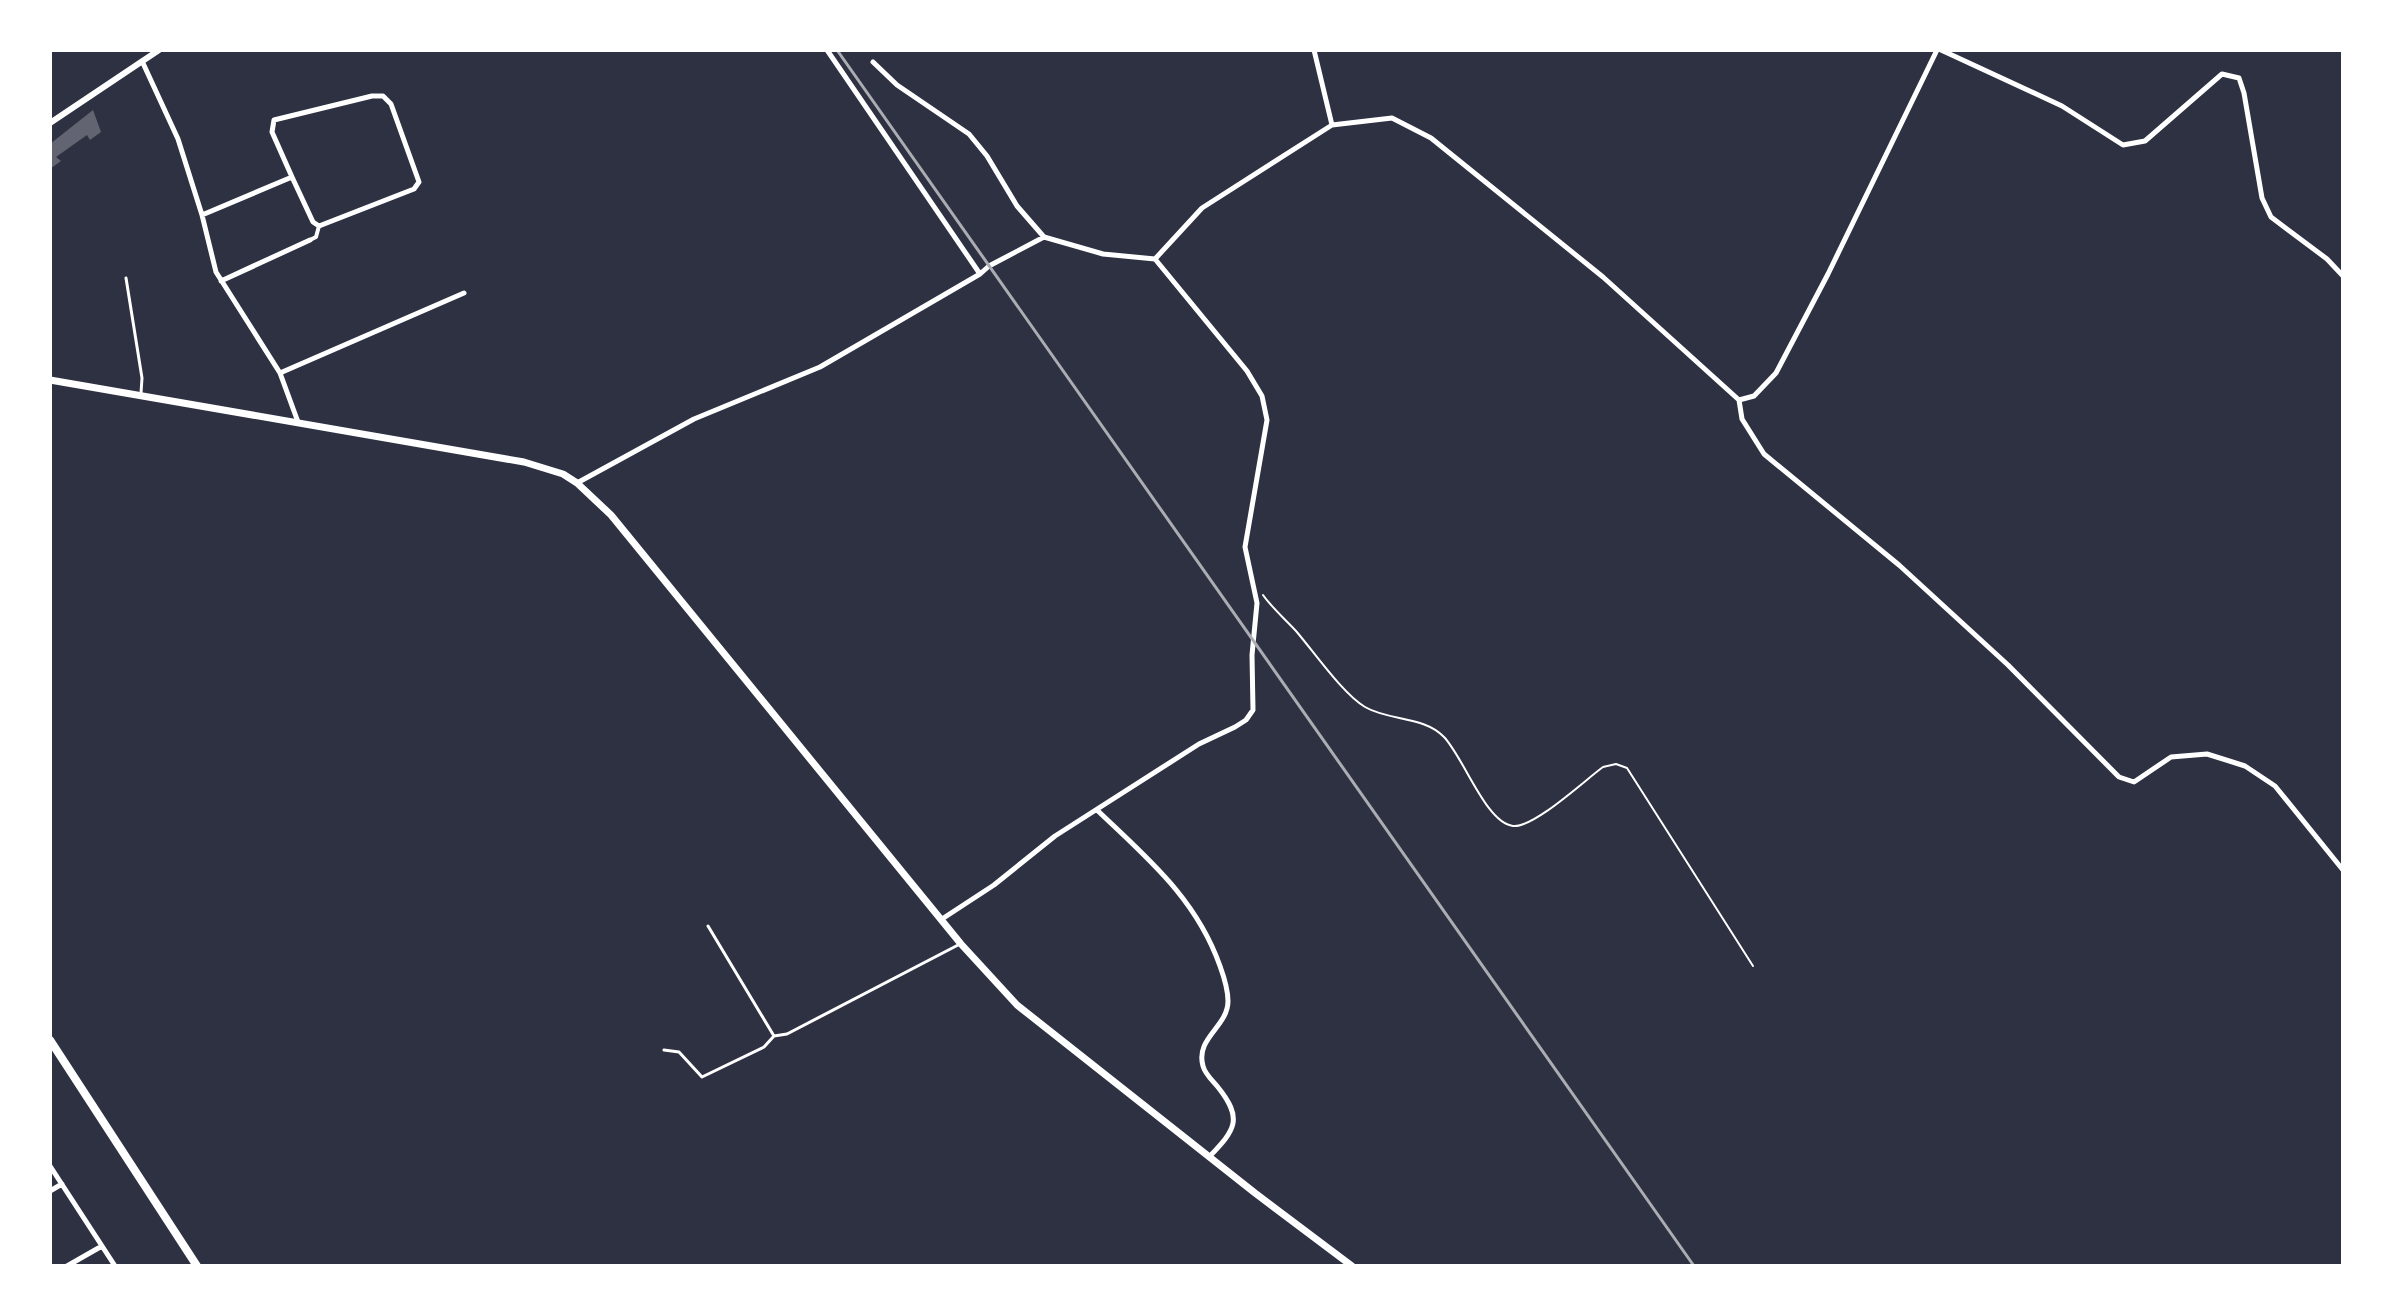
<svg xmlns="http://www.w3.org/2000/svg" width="2393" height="1316" font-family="Ubuntu,sans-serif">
<rect width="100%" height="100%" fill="#2d3142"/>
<!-- building -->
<path fill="#626471" d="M93 110 101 132 90 140 87 135 56 157 61 161 50 169V144Z"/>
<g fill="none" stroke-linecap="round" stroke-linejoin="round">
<!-- path -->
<path stroke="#fff" stroke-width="2" d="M1263 595C1272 608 1285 619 1296 631 1314 652 1343 694 1365 707 1389 721 1424 716 1444 737 1464 758 1486 823 1513 826 1534 828 1585 780 1603 767L1616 764 1627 768 1753 966"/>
<!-- service -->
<path stroke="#fff" stroke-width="3" d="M126 278 142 378 141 393
M708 926 774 1036 787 1034 960 944
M664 1050 679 1052 702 1077 764 1047 774 1036"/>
<!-- pedestrian -->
<path stroke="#fff" stroke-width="4" d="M310 240 316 237 319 226"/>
<!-- minor -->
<path stroke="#fff" stroke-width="5" d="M827 50 980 274
M1314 50 1332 125
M1941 50 2062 106 2123 145 2145 141 2222 74 2239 78 2244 93 2262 198 2271 217 2327 259 2343 276
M142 61 178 139 202 215 216 272 280 373 298 422
M873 62 897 85 969 134 987 156 1017 206 1044 237
M202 215 292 177 313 222 319 226 414 189 419 182 391 104 383 96H372L274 120 272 132 292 177
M1155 259 1202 208 1332 125 1392 118 1431 138 1603 277 1739 400
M221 281 310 240
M280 373 464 293
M1739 400 1742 419 1764 454 1899 565 2008 665 2119 777 2134 782 2171 757 2207 754 2245 766 2275 786 2343 870
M1739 400 1754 396 1776 373 1828 274 1937 50
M577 483 694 419 820 367 980 274 989 266 1044 237 1103 254 1155 259
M1097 810C1147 858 1196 898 1220 966 1224 977 1228 989 1228 1001 1228 1027 1195 1038 1203 1066 1205 1074 1212 1080 1217 1086 1244 1119 1235 1130 1209 1157
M942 919 994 885 1055 836 1199 744 1235 727 1246 720 1253 710 1252 655 1257 603 1245 547 1267 420 1262 396 1247 371 1155 259
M50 1166 115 1266
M50 1191 62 1184
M67 1266 102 1246"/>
<!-- tertiary -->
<path stroke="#fff" stroke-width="6" d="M50 123 159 50"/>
<!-- secondary -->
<path stroke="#fff" stroke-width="7" d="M50 380 524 462 563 474 577 483 611 515 961 944 1017 1005 1255 1193 1352 1266"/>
<!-- primary -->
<path stroke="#fff" stroke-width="8" d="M50 1040 197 1266"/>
<!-- rail -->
<path stroke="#abadb3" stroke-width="3" d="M837 50 1694 1266"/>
</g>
<!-- border -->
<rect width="2393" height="1316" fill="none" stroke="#ffffff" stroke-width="104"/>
</svg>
